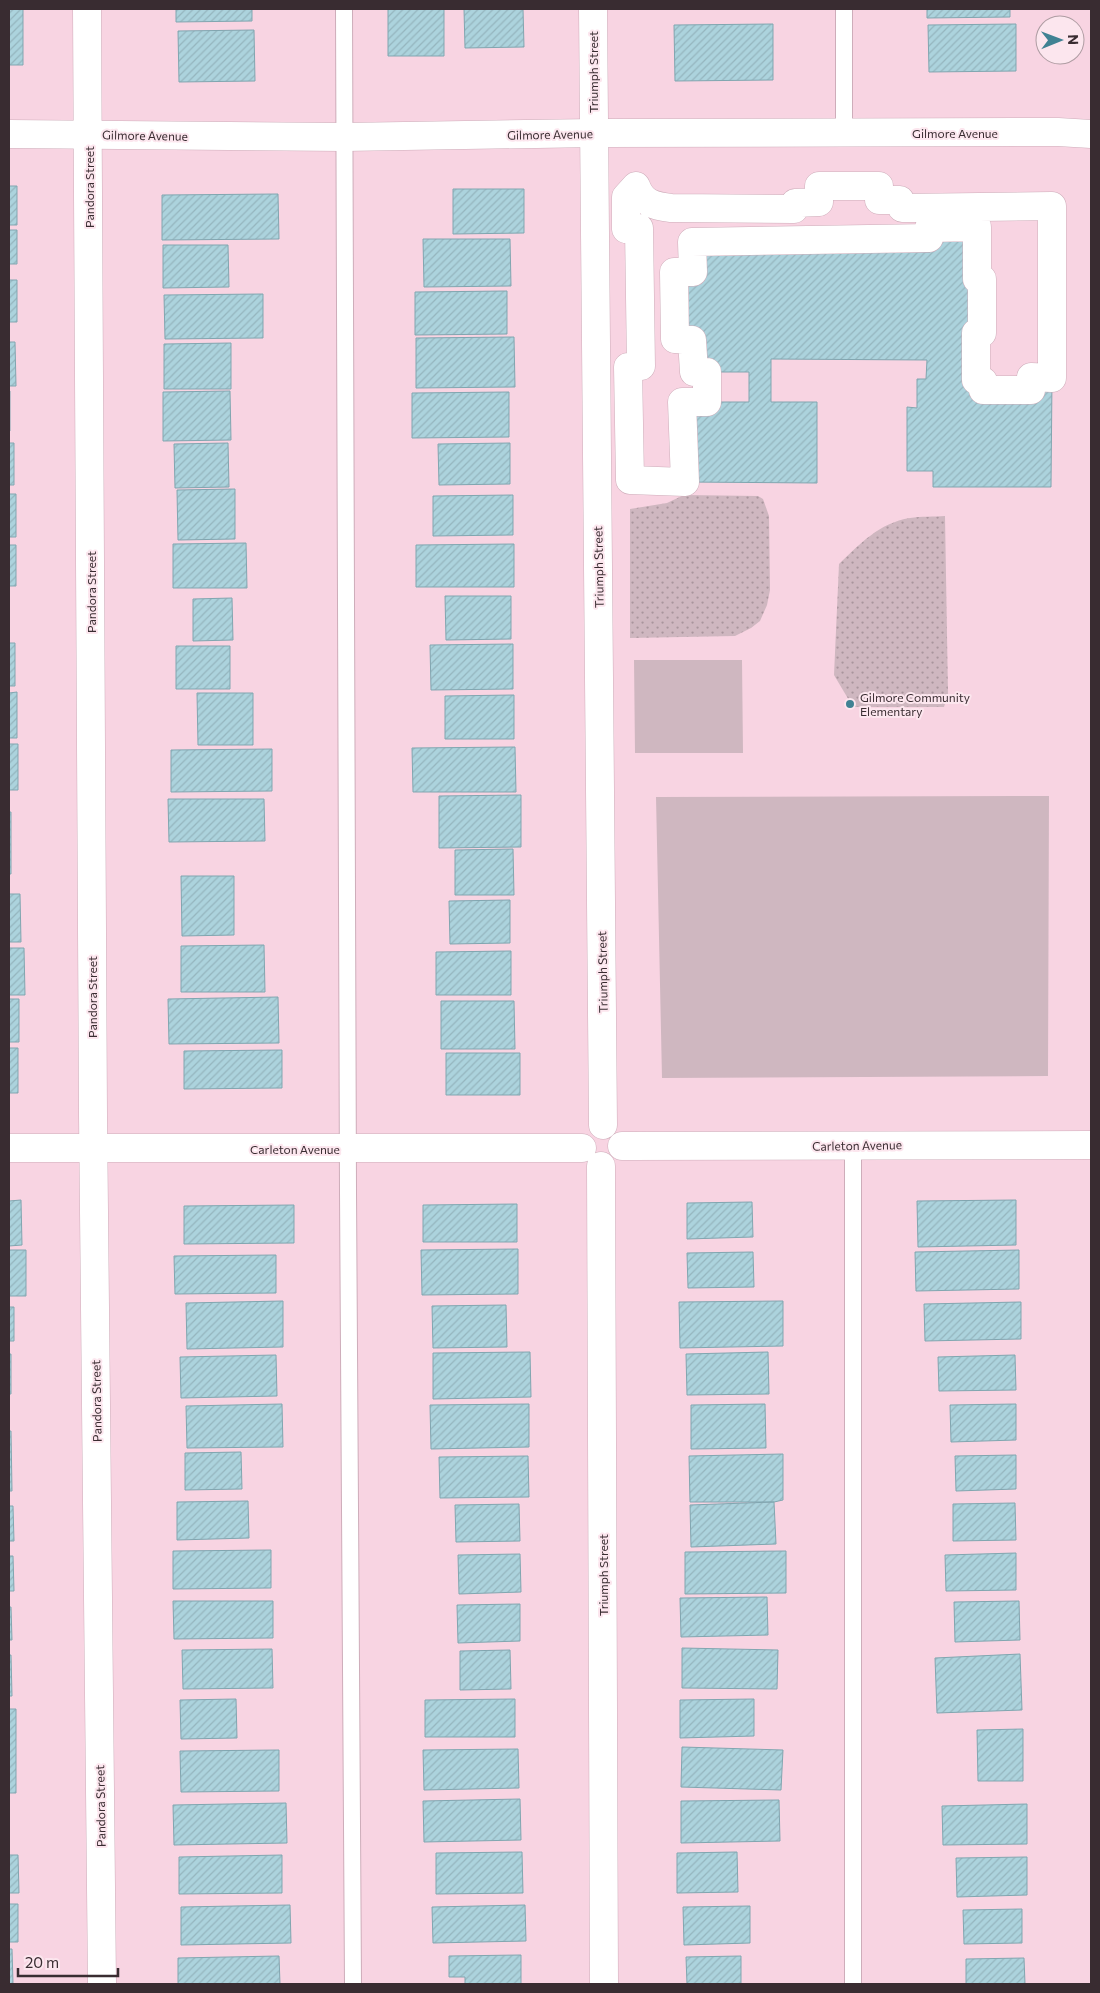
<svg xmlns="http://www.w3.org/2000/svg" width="1100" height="1993" font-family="Commissioner,sans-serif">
<defs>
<pattern id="park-dots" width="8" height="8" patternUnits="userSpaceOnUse" patternTransform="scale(1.25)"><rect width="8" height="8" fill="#cfb7c0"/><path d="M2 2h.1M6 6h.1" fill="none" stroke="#a9959d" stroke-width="1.8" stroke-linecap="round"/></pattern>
<pattern id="building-hatch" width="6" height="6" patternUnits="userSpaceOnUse" patternTransform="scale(1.25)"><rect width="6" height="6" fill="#acd3dd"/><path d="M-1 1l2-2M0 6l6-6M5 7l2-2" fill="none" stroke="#95b5be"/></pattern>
</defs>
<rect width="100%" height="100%" fill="#f8d4e2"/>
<!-- grass -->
<path fill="#cfb7c0" d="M634 660H742L743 753H635Z
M1049 796 1048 1076 662 1078 656 797Z"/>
<!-- park -->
<path fill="url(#park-dots)" d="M684 495 758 496 763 499 769 516 770 590 767 605 760 621 751 628 735 636 630 638V509L667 503Z
M945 516 948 694 944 707H853L834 675 839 564C860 544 879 523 910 518 921 516 934 517 945 516Z"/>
<!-- building -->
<path fill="url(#building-hatch)" stroke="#81a6b0" d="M9 9H23V65H9Z
M176 9H252V21L176 22Z
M388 9H444V56H388Z
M464 9H523L524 47 465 48Z
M927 9H1010V17L927 18Z
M773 24V80L675 81 674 25Z
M1016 24V71L929 72 928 25Z
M254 30 255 81 179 82 178 31Z
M9 186H17V225H9Z
M453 189H524V233L453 234Z
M278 194 279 239 162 240V195Z
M977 227 983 390 1052 378 1051 487H933V471H907V407L917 408V379H926L927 360 771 359V402H817V483L685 482 682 402H749V372H707L675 339 674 272 692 242 852 251 930 252 929 228Z
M9 230H17V264H9Z
M423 239H510L511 286 424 287Z
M163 245H228L229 287 163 288Z
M9 280H17V322H9Z
M507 291V334L415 335V292Z
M263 294V338L165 339 164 295Z
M514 337 515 387 416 388V338Z
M9 342H15L16 386H9Z
M231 343V389H164V344Z
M9 391H10V431H9Z
M230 391 231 440 163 441V392Z
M509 392V437L412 438V393Z
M9 443H14V485H9Z
M228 443 229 487 175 488 174 444Z
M510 443V484L439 485 438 444Z
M235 489V539L178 540 177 490Z
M9 494H16V537H9Z
M513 495V535L433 536V496Z
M246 543 247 588H173V544Z
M514 544V587H416V545Z
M9 545H16V586H9Z
M445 596H511V639L446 640Z
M232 598 233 640 193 641V599Z
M9 643H15V686H9Z
M513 644V689L431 690 430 645Z
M176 646H230V689H176Z
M17 692V738H9V693Z
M197 693H253V745H198Z
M514 695V739H445V696Z
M9 744H18V790H9Z
M515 747 516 792H413L412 748Z
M272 749V791L171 792V750Z
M521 795V847L439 848V796Z
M168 799H264L265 841 169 842Z
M9 812H11V874H9Z
M513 849 514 895H455V850Z
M181 876H234V935L182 936Z
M9 894H20L21 942H9Z
M510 900V943L450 944 449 901Z
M264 945 265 992H181V946Z
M9 948H24L25 995H9Z
M511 951V995H436V952Z
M278 997 279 1043 169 1044 168 999Z
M9 999H19V1042H9Z
M441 1001H514L515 1049H441Z
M9 1048H18V1093H9Z
M282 1050V1088L184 1089V1051Z
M446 1053H520V1095H446Z
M21 1200 22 1245 9 1246V1201Z
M1016 1200V1245L918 1247 917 1201Z
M752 1202 753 1237 687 1239V1203Z
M517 1204V1242H423V1205Z
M294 1205V1243L184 1244V1206Z
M518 1249V1294L422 1295 421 1250Z
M9 1250H26V1296H9Z
M1019 1250V1289L916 1291 915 1252Z
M753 1252 754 1287 688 1288 687 1253Z
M276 1255V1293L175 1294 174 1256Z
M283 1301V1347L187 1349 186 1303Z
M783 1301V1346L680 1348 679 1302Z
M1021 1302V1339L925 1341 924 1304Z
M506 1305 507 1347 433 1348 432 1306Z
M9 1307H14V1341H9Z
M530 1352 531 1397 433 1399V1353Z
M768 1352 769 1394 687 1395 686 1354Z
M9 1354H11V1394H9Z
M276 1355 277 1396 181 1398 180 1357Z
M1015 1355 1016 1390 939 1391 938 1357Z
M282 1404 283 1447 187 1448 186 1406Z
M529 1404V1447L431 1449 430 1405Z
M765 1404 766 1448 691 1449V1405Z
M1016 1404V1440L951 1442 950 1405Z
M9 1431H11L12 1491H9Z
M241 1452 242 1489 185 1490V1453Z
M783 1454V1500L774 1502H690L689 1456Z
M1016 1455V1489L956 1491 955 1456Z
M528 1456 529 1497 440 1498 439 1457Z
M248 1501 249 1538 177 1540V1502Z
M774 1502 776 1544 691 1547 690 1505Z
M1015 1503 1016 1540 953 1541V1504Z
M519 1504 520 1541 456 1542 455 1505Z
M9 1506H13L14 1541H9Z
M271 1550V1588L173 1589V1551Z
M786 1551V1593L685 1594V1552Z
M1016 1553V1590L946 1591 945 1555Z
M520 1554 521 1592 459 1594 458 1555Z
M9 1556H13L14 1591H9Z
M767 1597 768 1635 681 1637 680 1598Z
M173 1601H273V1638L174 1639Z
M1019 1601 1020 1640 955 1642 954 1602Z
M520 1604V1641L458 1643 457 1605Z
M9 1607H11L12 1640H9Z
M682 1648 778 1650 777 1689 682 1688Z
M272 1649 273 1688 183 1689 182 1650Z
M510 1650 511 1689 460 1690V1651Z
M1020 1654 1022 1710 937 1713 935 1658Z
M9 1655H11L12 1696H9Z
M236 1699 237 1738 181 1739 180 1700Z
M515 1699V1737H425V1700Z
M754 1699V1736L680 1738V1700Z
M9 1709H16V1793H9Z
M1023 1729V1781H978L977 1730Z
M682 1747 783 1750 781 1790 681 1787Z
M518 1749 519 1788 424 1790 423 1750Z
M279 1750V1791L181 1792 180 1751Z
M520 1799 521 1840 424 1842 423 1801Z
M779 1800 780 1841 681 1843V1801Z
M286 1803 287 1843 174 1845 173 1805Z
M1027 1804V1844L943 1845 942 1806Z
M522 1852 523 1893 436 1894V1853Z
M737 1852 738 1892 677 1893V1853Z
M9 1855H18L19 1893H9Z
M282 1855V1893L179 1894V1857Z
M1027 1857V1895L957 1897 956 1858Z
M9 1904H18V1942H9Z
M290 1905 291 1943 181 1945V1907Z
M525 1905 526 1941 433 1943 432 1907Z
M750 1906V1943L684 1945 683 1907Z
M1022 1909V1943L964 1944 963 1910Z
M9 1949H12L13 1984H9Z
M521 1955V1984H465V1977H449V1956Z
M279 1956 280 1984H178V1958Z
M741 1956V1984H687L686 1957Z
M1024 1958 1025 1984H966V1959Z"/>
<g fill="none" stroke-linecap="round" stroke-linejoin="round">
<defs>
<path id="lane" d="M344 9 348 1192 353 1984
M844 9V133
M853 1144V1984"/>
<path id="street" d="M87 9 93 1115 102 1984
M593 9 603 1125
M636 186C642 203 654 206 671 208L794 209 795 203 819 202V186H879V200H900L902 208 1052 206V378L1031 377V390H983V381L976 380V333H982V279H977V227L929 228V238L692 242 693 272H674L675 339 692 340 694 372H707V402H682L685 482 630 480 628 367 641 366 639 228 626 229V197Z
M622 1146 1091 1145
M9 1148H582
M601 1166 604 1984"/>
<path id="secondary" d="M9 134 344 137 594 133 1058 132 1091 134"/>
</defs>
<!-- lane casing -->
<use href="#lane" stroke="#ceadba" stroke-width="18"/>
<!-- street casing -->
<use href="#street" stroke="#ceadba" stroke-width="29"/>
<!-- secondary casing -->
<use href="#secondary" stroke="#ceadba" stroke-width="29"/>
<!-- lane -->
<use href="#lane" stroke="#fff" stroke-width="16"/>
<!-- street -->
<use href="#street" stroke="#fff" stroke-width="28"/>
<!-- secondary -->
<use href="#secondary" stroke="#fff" stroke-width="28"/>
</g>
<!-- markers -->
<circle fill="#408293" stroke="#fce6ee" stroke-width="2" cx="850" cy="704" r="5"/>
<g text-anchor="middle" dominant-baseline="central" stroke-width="4" stroke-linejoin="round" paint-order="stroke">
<!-- street labels -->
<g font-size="12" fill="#392c31" stroke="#fce6ee">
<text transform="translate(593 72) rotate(-90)">Triumph Street</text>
<text x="955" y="133">Gilmore Avenue</text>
<text transform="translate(550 134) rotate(-1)">Gilmore Avenue</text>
<text transform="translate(145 135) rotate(1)">Gilmore Avenue</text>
<text transform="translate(89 187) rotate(-90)">Pandora Street</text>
<text transform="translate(598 567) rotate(-91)">Triumph Street</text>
<text transform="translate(91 592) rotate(-90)">Pandora Street</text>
<text transform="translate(602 972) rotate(-91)">Triumph Street</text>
<text transform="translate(92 997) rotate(-90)">Pandora Street</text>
<text transform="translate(857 1145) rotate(-1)">Carleton Avenue</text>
<text x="295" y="1149">Carleton Avenue</text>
<text transform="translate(96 1401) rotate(-91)">Pandora Street</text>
<text transform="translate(603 1575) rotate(-90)">Triumph Street</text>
<text transform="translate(100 1806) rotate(-91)">Pandora Street</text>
</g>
<!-- poi labels -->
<g font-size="12" fill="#392c31" stroke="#fce6ee" text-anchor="start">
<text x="860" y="697">Gilmore Community<tspan x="860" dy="14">Elementary</tspan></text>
</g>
</g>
<!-- border -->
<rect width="1100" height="1993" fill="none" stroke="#392c31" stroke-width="20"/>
<!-- north arrow -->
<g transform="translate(1060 40) rotate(89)"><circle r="24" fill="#fce6ee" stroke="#ae9ca2"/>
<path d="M0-4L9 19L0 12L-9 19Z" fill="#408293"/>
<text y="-8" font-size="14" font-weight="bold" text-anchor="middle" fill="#392c31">N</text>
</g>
<!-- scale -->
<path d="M18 1968v8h100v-8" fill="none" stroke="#392c31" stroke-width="2.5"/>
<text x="25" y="1968" font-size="15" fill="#392c31" stroke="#fce6ee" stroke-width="4" paint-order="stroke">20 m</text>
</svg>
